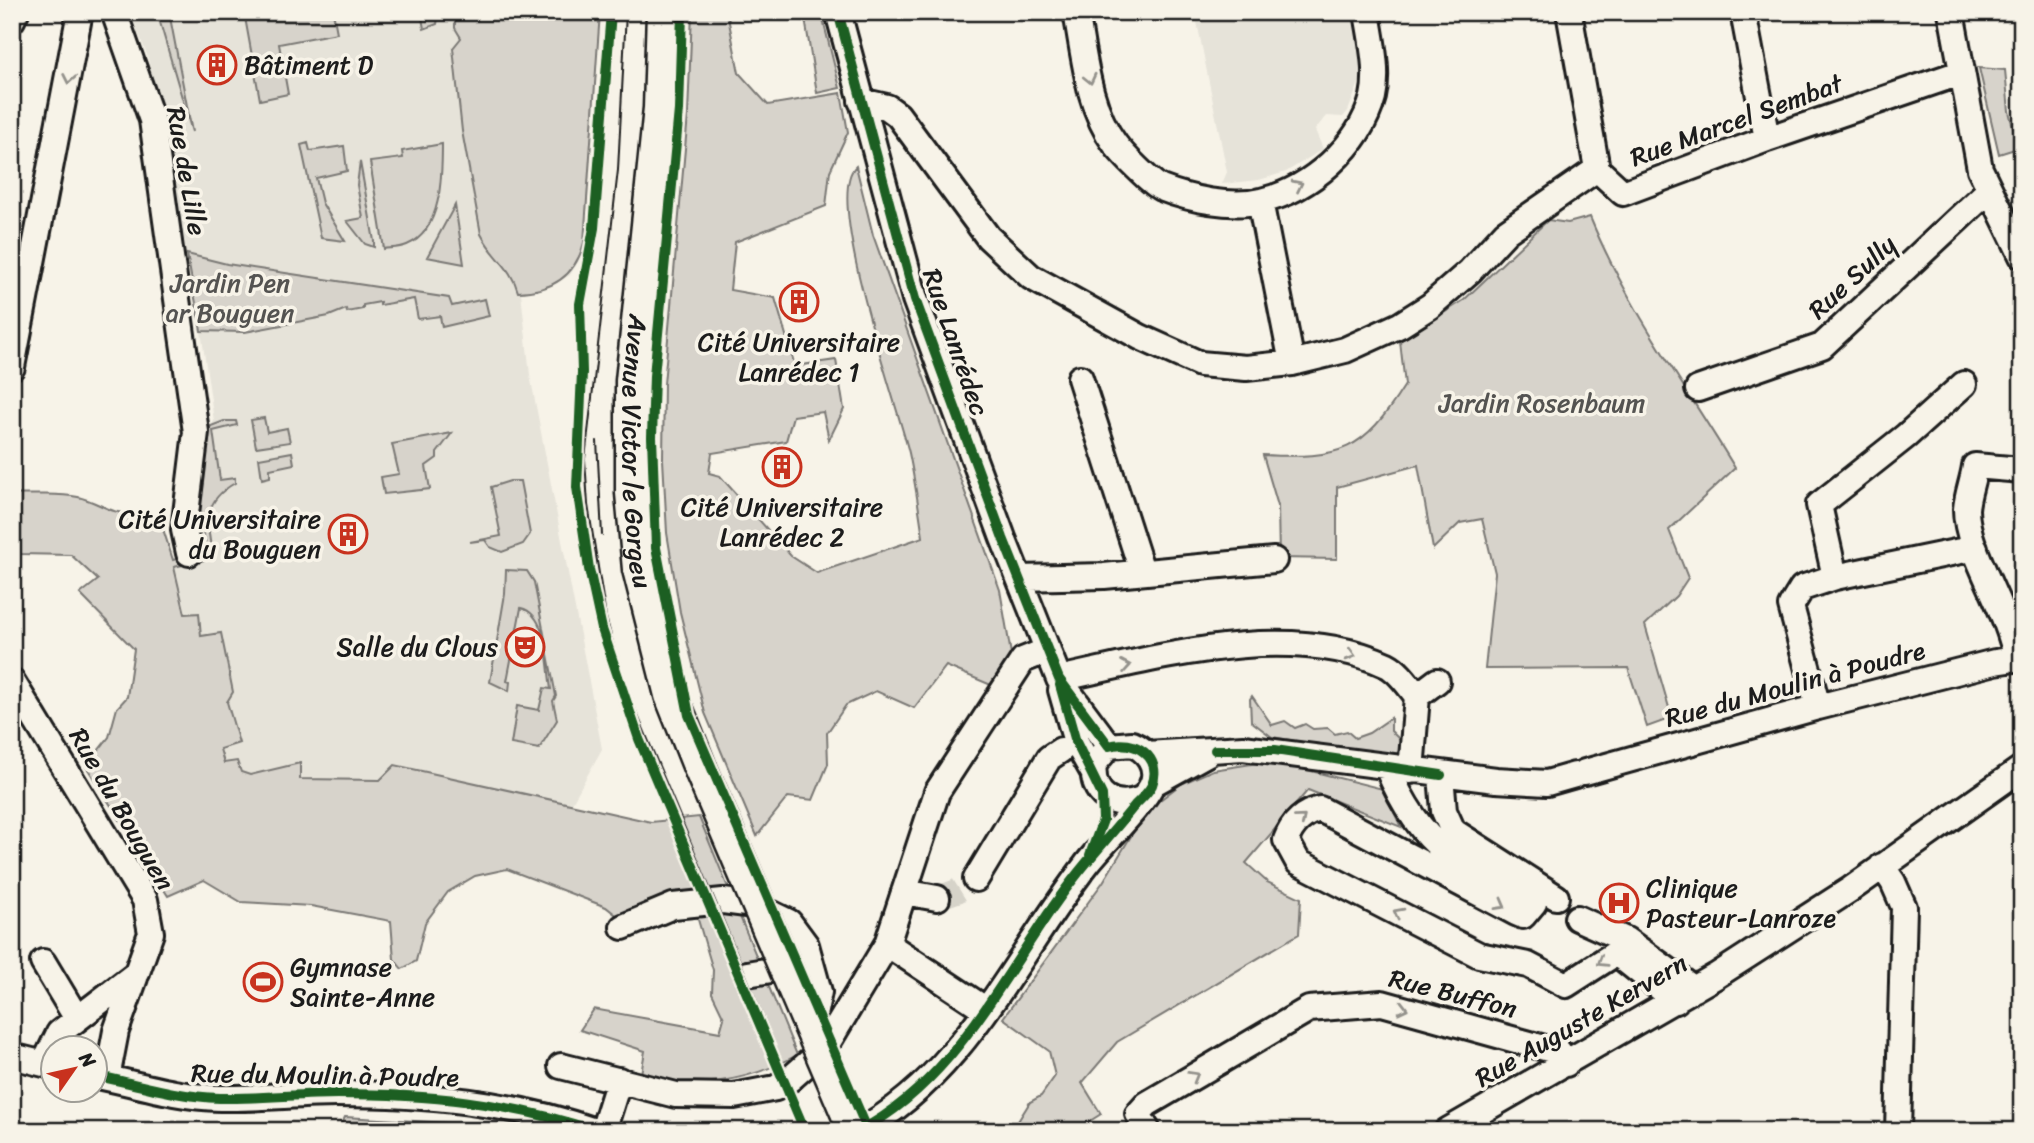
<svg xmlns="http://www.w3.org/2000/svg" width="2034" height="1143" font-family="Sriracha,sans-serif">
<rect width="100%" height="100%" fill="#f7f3e8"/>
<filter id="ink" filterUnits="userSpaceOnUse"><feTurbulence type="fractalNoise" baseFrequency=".0143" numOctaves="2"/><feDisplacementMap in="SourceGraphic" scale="14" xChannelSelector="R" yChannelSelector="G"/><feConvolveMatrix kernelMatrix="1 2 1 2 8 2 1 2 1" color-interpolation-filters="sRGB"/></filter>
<g filter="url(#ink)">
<!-- built -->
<path fill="#e6e3d9" d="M130 12H600L588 206 579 260 570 275 553 285 521 293 530 375 602 749 572 803 520 794 249 785 224 768 173 560 208 551 197 501 205 436 214 421 201 331 160 110 147 55Z
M1195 12H1353L1360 48 1362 75 1348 111 1343 117 1326 116 1315 130 1323 149 1286 172 1259 180 1222 184 1227 172Z"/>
<!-- green -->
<path fill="#d7d3cb" stroke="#7a7874" stroke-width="2" d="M157 12H169L192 132Z
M244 12H333L337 33 279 44 288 94 260 100Z
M421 12H439L437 24 424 29Z
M455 12H600L584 242C576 275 553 291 518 292 511 266 493 258 481 234L462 131 453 48 461 38 455 28Z
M692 12H727L739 73 768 105 841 93 848 132 830 171 826 206 735 242 730 290 775 298 795 366 836 360 844 409 829 440 823 412 793 416 786 441 712 453 709 473 720 476 791 556 817 573 923 537C919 509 915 481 909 453 898 406 822 196 856 166L873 235 1000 590 1011 654 991 685 946 666 914 708 876 691 846 705 827 733 828 764 813 800 788 797 757 836 705 713 680 612 667 533 663 459 664 384 688 115Z
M804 12H821L840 88 817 93Z
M1979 68 2005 70 2009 111 2018 148 1999 154Z
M308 143 310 151 344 146 347 171 316 178 322 203 345 241 321 238 301 145Z
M442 144C442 176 442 231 407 245 400 248 391 248 384 249L370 162 403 158 402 151Z
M360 162 374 241V247L365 244 347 221 363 218 357 185Z
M455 205 464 264 427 257Z
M1590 217C1627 307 1685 385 1735 468L1669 530 1688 578 1676 596 1645 625 1672 718 1647 727 1628 668 1485 669 1495 573 1482 519 1460 523 1433 549 1418 465 1337 487V559L1279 558 1278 506 1263 455C1341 459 1363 452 1405 385L1400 341 1464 300 1548 220 1568 223Z
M187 254 227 264 449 298 452 306 485 299 489 316 442 327 440 316 418 319 414 299 380 305V302L363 305V309L347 312 346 309 329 316 245 332 201 331Z
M264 418 267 432 287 428 290 442 256 447 251 420Z
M224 421H236L237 425 213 431 220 480 235 478V483C201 502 207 524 213 558L174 567 185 614 199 613 201 636 221 633 233 692 227 702 239 743 220 749 224 763 237 761 241 772 250 775 300 763V779L380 780 395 765 651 822 699 817 797 1055C752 1080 691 1093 641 1074L645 1051 580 1030 594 1009 720 1032 724 1018 712 993 713 970 691 896 648 901 620 918 606 907 507 869 475 876 448 892 425 923 416 961 402 969 394 959 391 921 311 906 241 902 204 880 168 896 86 766 109 737 117 708 127 697 134 649 80 594 98 580 71 555 20 554 12 544V494C35 496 56 492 78 497 102 503 108 514 136 514L142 523 162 526 173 560 207 551 197 501 205 436 211 426Z
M452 433 437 453V458L426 466 430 489 384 494 381 477 399 474 392 444Z
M292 452 294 464 270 469V477L262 479 259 458Z
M510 481H520L530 534 523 544 502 552 490 547 485 540 470 542 501 536 491 487Z
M506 570 527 571 534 582 556 696 553 701 557 720 539 749 511 744 517 706 539 710 544 688 551 689C547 665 548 614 521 608L507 681 510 682 509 691 490 682 505 594Z
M1252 696 1272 725 1285 721 1295 728 1305 724 1313 729 1328 728 1335 734 1347 731 1355 738 1369 733 1391 718V731L1400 740 1401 747 1397 754 1363 752 1272 737 1251 721 1250 699Z
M1271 761 1383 789 1401 827 1308 790 1246 863 1267 882 1301 898 1299 934 1117 1042 1082 1083 1101 1114 1074 1131H1012L1030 1102 1041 1096 1055 1076 1049 1051 1003 1018 1103 882 1147 810 1181 784 1213 770Z
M345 1117 501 1126 521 1131H338Z"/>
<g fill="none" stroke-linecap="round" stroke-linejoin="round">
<!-- minor-tunnel -->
<path stroke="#d6d3c9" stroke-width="24" stroke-dasharray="24 12" stroke-linecap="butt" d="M937 898 957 891 976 879"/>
<defs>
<path id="minor" d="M114 12 152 120 182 335 196 432 184 530 189 553
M838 12 915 299 1003 538 1059 679 1109 746
M1076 12C1084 55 1088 108 1115 144 1122 154 1151 183 1161 188 1189 199 1231 208 1261 201 1310 190 1360 146 1373 97 1379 70 1371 39 1367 12
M1569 12 1597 169
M1743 12 1767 139
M1951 12 1980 169 2022 256
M12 20 16 12
M861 101 887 107 898 115 988 237 1031 277 1140 337 1200 364 1246 368 1292 363 1345 350 1400 325 1430 306 1470 271 1506 232 1597 169 1623 193 1767 139 1960 73
M1260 201 1292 363
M12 367 80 12
M1080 378 1142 571
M1698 389 1822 346 1988 191
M1835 577 1819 505 1906 436 1964 384
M1019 578 1104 576 1274 560
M2016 658C2009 610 1966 552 1966 509 1967 495 1973 480 1975 466L2022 470
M1059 679C1160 657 1289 620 1387 665 1399 671 1408 685 1417 696L1411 771
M12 681 145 900 151 933 116 1031 107 1078
M1061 690 1076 742 1093 772
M1417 696 1437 681
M1818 707 1791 606 1802 588 1835 577 1975 548
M1147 754 1243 748 1496 780 1547 783 1575 775
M1387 767C1400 798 1419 831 1445 851 1473 872 1507 882 1534 903L1523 916 1516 913 1320 809C1303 813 1292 824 1286 840L1298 862 1479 955 1528 965 1566 985 1616 953 1676 1001
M1585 772 1818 707 1995 662 2022 658
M1441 775 1444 811 1453 831 1556 897
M1152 784 1210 752
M1882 866 1893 882 1904 907 1898 1131
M976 879 1049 758 1061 750
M904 892 937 898
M1577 918 1626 940 1694 989
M623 927 673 906 723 901 754 905 789 922 806 945 819 992 810 1034
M887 944 985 1009
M43 962 76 1017
M747 974 801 965
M12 1056 52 1066
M44 1064 59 1033 137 973
M561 1066 676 1095 734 1096 776 1088 790 1079 824 1049 887 944 937 792 1023 660 1048 650
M94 1075C137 1084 176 1097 220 1098 259 1099 298 1094 337 1094 426 1094 511 1102 595 1131
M603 1131 619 1080
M859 1131C964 1076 1016 955 1086 865 1100 846 1147 801 1153 782 1158 765 1147 750 1132 744L1109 746 1094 764C1090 795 1114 810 1141 799
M1148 1131 1138 1114 1147 1104 1309 1009 1382 1003 1559 1052 1566 1064
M1447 1131 1716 976 1851 889 2022 768"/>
<g id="major">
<path id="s1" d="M663 12 660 108 632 381V493L639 569 671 695 700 768"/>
</g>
</defs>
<!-- minor casing -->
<use href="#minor" stroke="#1c1c1c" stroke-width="30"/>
<!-- major casing -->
<use href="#major" stroke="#1c1c1c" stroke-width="37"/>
<!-- minor -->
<use href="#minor" stroke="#f7f3e8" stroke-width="24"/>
<!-- major -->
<use href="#major" stroke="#f7f3e8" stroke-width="32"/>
<!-- tram -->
<path stroke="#1c1c1c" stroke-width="2" d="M626 12 618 170 585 459 588 505 606 617 624 682 811 1131
M597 441 602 535"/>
<defs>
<path id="major-bridge" d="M700 768 855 1131"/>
</defs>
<!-- major-bridge casing -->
<use href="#major-bridge" stroke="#1c1c1c" stroke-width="37" stroke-linecap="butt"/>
<!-- major-bridge -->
<use href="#major-bridge" stroke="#f7f3e8" stroke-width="32"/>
<defs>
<path id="cycleway" d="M611 12 594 228 580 304 582 372 577 487 589 569 602 629 639 739 805 1131
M682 12 679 110 654 376 652 437 656 548 689 715 868 1131
M838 12 915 299 1003 538 1059 679 1109 746C1134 738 1163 757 1152 785 1148 793 1141 799 1135 805 1119 825 1103 843 1087 862 1012 951 967 1075 859 1131
M1060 685 1076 742 1102 795 1103 820 1090 855
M1215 750H1275L1441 775
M94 1075C137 1084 176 1097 220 1098 259 1099 298 1094 337 1094 426 1094 511 1102 595 1131"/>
</defs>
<!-- cycleway casing -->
<use href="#cycleway" stroke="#f7f3e8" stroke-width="15"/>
<!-- cycleway -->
<use href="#cycleway" stroke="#1b5e20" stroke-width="10"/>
</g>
<!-- one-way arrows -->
<defs><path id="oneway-chevron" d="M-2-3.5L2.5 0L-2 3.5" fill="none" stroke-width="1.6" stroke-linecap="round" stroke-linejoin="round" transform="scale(1.75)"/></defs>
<g stroke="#94928c">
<use href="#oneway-chevron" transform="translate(69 79) rotate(101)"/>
<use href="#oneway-chevron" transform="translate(1090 79) rotate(77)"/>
<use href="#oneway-chevron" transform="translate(1298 185) rotate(-26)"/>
<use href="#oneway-chevron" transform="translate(1351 655) rotate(16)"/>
<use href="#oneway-chevron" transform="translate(1126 666) rotate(-10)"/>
<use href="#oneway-chevron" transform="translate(1301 819) rotate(-40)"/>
<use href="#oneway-chevron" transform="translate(1501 905) rotate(29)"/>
<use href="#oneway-chevron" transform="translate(1398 913) rotate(-152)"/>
<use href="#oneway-chevron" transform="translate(1602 962) rotate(148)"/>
<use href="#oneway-chevron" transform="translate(1403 1008) rotate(14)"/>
<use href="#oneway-chevron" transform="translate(1194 1076) rotate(-30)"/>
</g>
</g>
<!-- icons -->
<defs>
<symbol id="building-ring" viewBox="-11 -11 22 22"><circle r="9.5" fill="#f7f3e8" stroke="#c8321e" stroke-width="1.5"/><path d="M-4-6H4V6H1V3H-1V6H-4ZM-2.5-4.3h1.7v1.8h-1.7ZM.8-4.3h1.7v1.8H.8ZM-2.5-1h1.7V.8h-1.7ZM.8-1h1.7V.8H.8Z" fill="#c8321e"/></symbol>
<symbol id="theatre-ring" viewBox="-11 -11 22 22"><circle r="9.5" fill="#f7f3e8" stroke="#c8321e" stroke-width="1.5"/><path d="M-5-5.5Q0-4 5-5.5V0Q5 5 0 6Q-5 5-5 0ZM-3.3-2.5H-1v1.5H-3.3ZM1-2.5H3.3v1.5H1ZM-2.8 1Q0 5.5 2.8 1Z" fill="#c8321e"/></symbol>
<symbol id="hospital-ring" viewBox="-11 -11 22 22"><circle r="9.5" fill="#f7f3e8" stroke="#c8321e" stroke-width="1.5"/><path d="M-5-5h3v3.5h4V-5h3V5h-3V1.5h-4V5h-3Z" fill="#c8321e"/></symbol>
<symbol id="stadium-ring" viewBox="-11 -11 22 22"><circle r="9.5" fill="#f7f3e8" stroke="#c8321e" stroke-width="1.5"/><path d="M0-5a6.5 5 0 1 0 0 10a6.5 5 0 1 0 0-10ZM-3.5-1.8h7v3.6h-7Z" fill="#c8321e"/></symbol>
</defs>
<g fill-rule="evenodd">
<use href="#building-ring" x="195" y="43" width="44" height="44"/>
<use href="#building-ring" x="777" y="280" width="44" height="44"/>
<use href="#building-ring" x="760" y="445" width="44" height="44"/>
<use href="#building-ring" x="326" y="512" width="44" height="44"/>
<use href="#theatre-ring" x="503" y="625" width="44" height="44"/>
<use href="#hospital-ring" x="1597" y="881" width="44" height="44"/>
<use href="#stadium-ring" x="241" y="960" width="44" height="44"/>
</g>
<g text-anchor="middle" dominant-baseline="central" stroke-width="7" stroke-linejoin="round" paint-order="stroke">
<!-- poi labels -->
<g font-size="26" fill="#1c1c1c" stroke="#f7f3e8" text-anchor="start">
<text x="244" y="65">Bâtiment D</text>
<text x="799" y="342" text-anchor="middle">Cité Universitaire<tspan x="799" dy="30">Lanrédec 1</tspan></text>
<text x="782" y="507" text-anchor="middle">Cité Universitaire<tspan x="782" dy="30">Lanrédec 2</tspan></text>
<text x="321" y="519" text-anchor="end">Cité Universitaire<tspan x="321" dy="30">du Bouguen</tspan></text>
<text x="498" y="647" text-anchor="end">Salle du Clous</text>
<text x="1646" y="888">Clinique<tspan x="1646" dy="30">Pasteur-Lanroze</tspan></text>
<text x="290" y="967">Gymnase<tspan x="290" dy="30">Sainte-Anne</tspan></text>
</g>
<!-- street labels -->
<g font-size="26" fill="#1c1c1c" stroke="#f7f3e8">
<text transform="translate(1736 120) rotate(-20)">Rue Marcel Sembat</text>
<text transform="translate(187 171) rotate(80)">Rue de Lille</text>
<text transform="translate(1852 277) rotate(-43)">Rue Sully</text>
<text transform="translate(956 342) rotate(71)">Rue Lanrédec</text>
<text stroke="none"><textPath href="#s1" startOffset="441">Avenue Victor le Gorgeu</textPath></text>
<text transform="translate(1795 684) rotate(-15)">Rue du Moulin à Poudre</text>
<text transform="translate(122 809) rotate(60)">Rue du Bouguen</text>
<text transform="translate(1453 993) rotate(14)">Rue Buffon</text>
<text transform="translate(1581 1020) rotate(-30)">Rue Auguste Kervern</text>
<text transform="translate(325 1075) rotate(1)">Rue du Moulin à Poudre</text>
</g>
<!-- park labels -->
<g font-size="26" fill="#545351" stroke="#f7f3e8">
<text x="230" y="283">Jardin Pen<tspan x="230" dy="30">ar Bouguen</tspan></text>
<text x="1542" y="403">Jardin Rosenbaum</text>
</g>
</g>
<!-- margin -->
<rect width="2034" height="1143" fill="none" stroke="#f7f3e8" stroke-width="42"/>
<rect x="21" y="21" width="1992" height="1101" fill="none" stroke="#1c1c1c" stroke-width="2.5" filter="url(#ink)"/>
<!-- north arrow -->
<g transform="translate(74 1069) rotate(56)"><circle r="33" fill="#f7f3e8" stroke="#9f9d96" stroke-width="2"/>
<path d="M0-5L12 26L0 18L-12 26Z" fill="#c8321e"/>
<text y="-10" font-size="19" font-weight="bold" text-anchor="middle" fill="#1c1c1c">N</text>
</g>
</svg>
